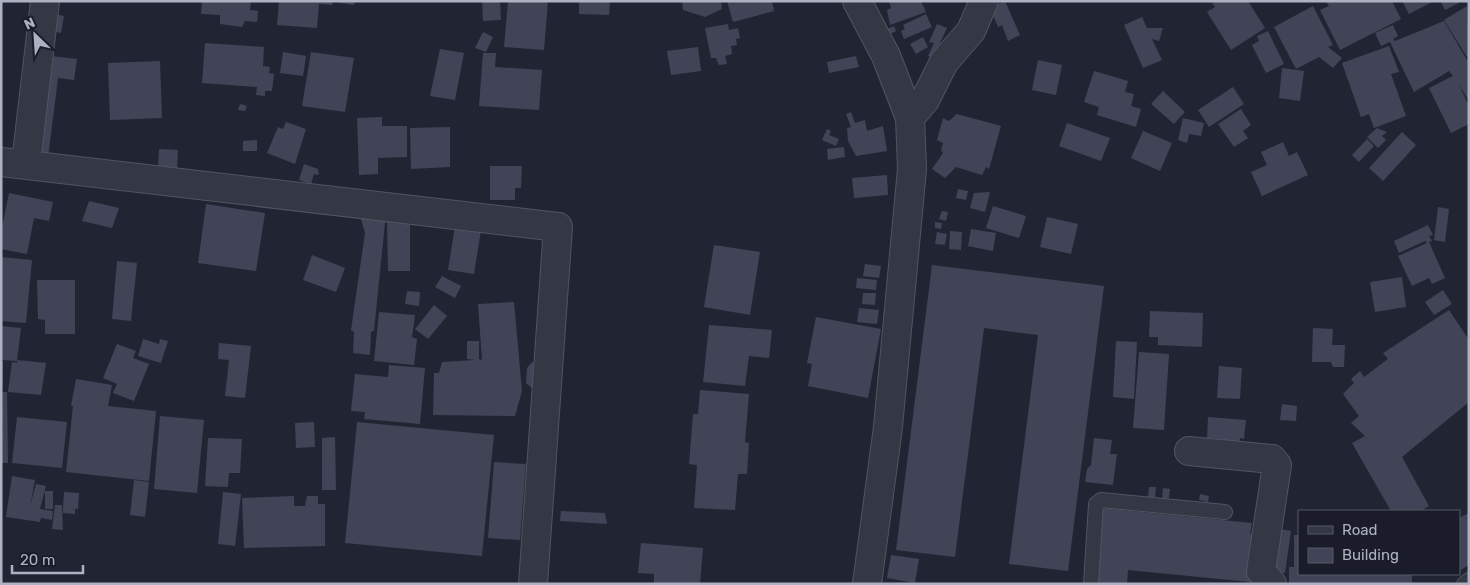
<svg xmlns="http://www.w3.org/2000/svg" width="1470" height="585" font-family="Rubik,sans-serif">
<rect width="100%" height="100%" fill="#212533"/>
<!-- building -->
<path fill="#404456" d="M202 1H251L250 10 258 11 257 22 245 21 242 27 220 24V15L201 14Z
M279 1H333L332 5 319 4 317 28 277 25Z
M341 1H355L354 5 340 3Z
M482 1H500L501 20 483 21Z
M508 1H548L544 50 504 47Z
M579 1H610L609 15 579 14Z
M682 1H721L722 9 705 17 683 10Z
M727 1H772L774 11 733 22Z
M889 1H921L926 12 890 25 887 10 891 8Z
M1005 1 1020 35 1008 41 1002 25 998 27 990 8Z
M1211 1H1248L1265 28 1231 50 1207 12 1215 7Z
M1326 1H1392L1401 19 1340 50 1320 10 1329 6Z
M1402 1H1434L1409 14Z
M1440 1H1458L1459 3 1445 10Z
M1313 6 1333 45 1328 47 1342 58 1333 68 1319 57 1296 69 1274 27Z
M1467 6 1469 56 1467 57 1444 20Z
M49 13 64 16 61 33 46 30Z
M926 14 932 27 904 39 901 31 905 29 903 25Z
M1142 17 1147 28H1163L1159 41 1152 39 1162 60 1143 68 1124 25Z
M1444 21 1467 60 1469 58V101L1459 85 1469 106V124L1451 133 1429 88 1453 76 1449 71 1414 92 1390 42 1381 46 1375 33 1393 25 1398 36 1393 39 1395 41Z
M728 24 729 30 738 28 740 38 736 39 737 45 731 46 732 54 725 56 727 64 719 65 716 58H711L705 28Z
M937 24 947 28 933 58 928 56 934 43 929 42Z
M894 26 896 31 890 34 887 29Z
M1268 31 1284 64 1266 73 1252 45 1259 41 1257 36Z
M483 32 493 37 486 52 475 48Z
M923 37 928 47 916 54 910 44Z
M205 43 264 47 263 66 270 67 269 73 274 74 272 91H265V96L256 95 257 87 202 83Z
M1389 46 1399 72 1391 74 1406 116 1374 128 1369 114 1361 117 1342 63Z
M698 47 701 71 671 75 667 51Z
M440 49 464 53 455 100 430 96Z
M283 52 306 56 303 76 280 73Z
M311 52 354 58 345 112 302 106Z
M483 53H496L495 67 542 70 539 110 479 106Z
M43 55 77 59 74 80 58 78 48 158 30 155Z
M856 56 859 67 829 73 827 62Z
M1038 60 1062 65 1056 95 1032 90Z
M160 61 162 118 110 120 108 63Z
M1282 68 1304 71 1300 101 1279 98Z
M1094 71 1128 81 1125 92 1134 94 1131 106 1141 109 1136 127 1097 115 1099 107 1084 102Z
M1233 87 1244 104 1209 127 1198 110Z
M1163 91 1185 112 1174 124 1151 104Z
M240 104 247 106 245 111 238 110Z
M1241 109 1251 125 1243 131 1248 138 1234 147 1218 124Z
M851 112 855 123 865 120 867 131 883 126 887 151 856 156 848 141 847 128 851 127 846 114Z
M957 114 1001 126 989 169 986 167 982 175 956 167 945 178 932 169 943 153 941 150 943 143 937 140 943 118 949 121Z
M382 117V126H407V157L378 158V174L359 175 357 118Z
M1183 118 1204 123 1201 136 1189 134 1187 143 1178 140Z
M286 122 306 129 295 164 267 153 278 127 283 129Z
M1067 123 1110 138 1101 161 1059 146Z
M450 127V167L411 169 410 128Z
M1377 128 1387 132 1382 136 1386 140 1378 148 1367 137Z
M827 129 831 131 829 135 839 139 836 146 822 140Z
M1143 131 1172 143 1160 171 1131 158Z
M1402 132 1416 145 1383 181 1369 168Z
M1367 139 1374 146 1359 162 1352 155Z
M257 140V151H243V141Z
M1283 142 1289 156 1297 152 1308 175 1262 196 1251 172 1267 165 1261 152Z
M844 147 845 157 828 160 827 149Z
M159 149 178 150 177 171 158 169Z
M304 164 318 169 319 175 314 174 311 184 299 180Z
M490 166H522L521 188H515V200H490Z
M887 175 888 195 854 198 852 178Z
M958 189 968 191 966 200 956 198Z
M990 192 985 212 970 208 974 193Z
M9 193 53 202 49 221 34 218 27 254 1 249V232Z
M89 201 119 208 112 228 82 221Z
M206 204 265 213 256 271 198 263Z
M363 206 392 217 388 221H410V271H388L387 222 385 223 374 331 371 332 370 355 353 353 354 332 351 330 365 233 361 219Z
M993 206 1026 216 1019 238 986 228Z
M1438 207 1449 209 1445 242 1434 240Z
M942 211 948 212 946 221 939 219Z
M1047 217 1078 224 1071 254 1040 247Z
M935 222 942 223 941 229 935 228Z
M1428 225 1433 235 1429 236 1432 241 1429 242 1445 278 1432 284 1429 278 1412 286 1398 256 1427 243 1425 241 1399 253 1394 241Z
M455 226 481 230 474 274 448 270Z
M971 229 996 233 993 251 968 246Z
M950 231 962 232 961 250 949 249Z
M937 232 947 234 945 245 935 244Z
M714 245 760 252 750 315 704 307Z
M312 255 345 268 336 292 303 280Z
M1 257 32 260 26 323 1 321Z
M117 261 137 263 131 321 112 319Z
M865 264 881 266 879 278 863 276Z
M932 265 1104 286 1068 571 1009 564 1038 335 984 328 955 557 896 550Z
M442 276 461 286 455 298 435 287Z
M1402 277 1406 307 1375 312 1370 282Z
M857 278 877 280 876 290 856 288Z
M37 280H75V334H45V320L38 319Z
M1443 290 1452 304 1434 315 1425 302Z
M407 291 420 292 419 306 405 304Z
M863 293H876L875 305 862 304Z
M514 302 522 391 515 416 433 415 434 373H439L442 362 475 360 467 359V341H479V359L482 360 478 304Z
M434 305 447 316 428 339 415 329Z
M859 308 879 310 877 324 857 322Z
M1449 310 1469 340V402L1402 457 1429 506 1421 511H1391L1352 443 1365 436 1351 423 1359 416 1343 394 1354 383 1351 379 1360 371 1364 377 1388 359 1383 353Z
M1150 311 1203 313 1202 347 1158 345V337H1149Z
M379 312 415 315 412 337 417 339 414 365 374 361Z
M816 317 881 329 868 398 808 386 812 364 807 363Z
M709 325 772 330 769 358 749 356 745 386 703 382Z
M1 326 21 328 17 361 1 360Z
M1313 328 1333 329 1332 345H1345L1344 367H1333L1331 362H1312Z
M143 339 159 344 160 339 168 341 161 363 138 356Z
M1116 341 1137 342 1134 399 1113 397Z
M219 343 251 346 245 398 225 396 229 360 218 359Z
M117 344 136 351 133 358 149 364 134 401 113 393 117 384 103 378Z
M1139 352 1169 354 1164 430 1133 428Z
M17 360 46 363 41 395 8 392 12 362 17 363Z
M1 362H3V386L1 385Z
M532 362 546 375 533 389 526 383 527 368Z
M389 365 425 368 420 424 364 419 365 412 351 411 355 374 388 377Z
M1219 366 1242 368 1240 399 1217 398Z
M76 379 112 385 108 406 156 411 149 481 66 472 73 406H71Z
M700 390 749 394 745 442 749 443 747 474H738L735 510 694 508 697 465 689 464 693 414H698Z
M1 392H7L8 463H1Z
M1282 404 1297 406 1296 421 1280 420Z
M160 416 204 420 197 493 154 489Z
M17 417 67 422 62 468 12 463Z
M1208 417 1246 420 1244 439 1240 438 1239 449 1215 448 1216 438 1207 440Z
M314 422 315 447 296 448 295 423Z
M357 422 494 435 482 556 345 543Z
M335 437 336 490H322V438Z
M208 438 242 439 240 473H229L228 487 205 486Z
M1094 438 1112 440 1110 454H1117L1113 485 1085 482 1087 469 1091 465Z
M494 462 526 464 520 540 488 538Z
M12 476 35 480 30 506 36 484 46 486 40 509 53 511 52 520 41 518 40 522 6 517Z
M134 480 149 482 145 517 130 515Z
M1149 487H1156L1155 499 1148 498Z
M1163 488 1170 489 1169 498H1162Z
M45 491H53V509H45Z
M64 492 79 493 78 509 63 508Z
M223 492 241 494 235 546 218 544Z
M1200 494 1209 496 1208 502 1199 500Z
M294 496V506H305L307 496H318V504H325V546L244 548 242 498Z
M55 505H62L63 530 52 529Z
M63 508 75 509V514L63 513Z
M1101 508 1252 523 1250 534 1255 535 1250 582 1128 570 1127 584H1094Z
M561 511 605 513 607 524 560 521Z
M1469 513V565L1459 571V518Z
M1274 528 1291 531 1285 573 1267 571Z
M1294 535H1299V574H1412V584L1289 583V567H1294Z
M641 543 703 548 700 584H654V574L638 573Z
M891 555 919 559 915 583 887 578Z"/>
<g fill="none" stroke-linecap="round" stroke-linejoin="round">
<defs>
<path id="lane" d="M1091 584 1096 504 1101 500 1225 512
M1464 584 1469 580"/>
<path id="street" d="M857 1 886 56 910 118 912 169 888 427 867 584
M910 118 925 100 944 62 971 31 984 1
M1 162 558 227 533 584
M26 163 45 1
M1189 451 1272 459 1277 465 1261 571 1272 584"/>
</defs>
<!-- lane casing -->
<use href="#lane" stroke="#525462" stroke-width="16"/>
<!-- street casing -->
<use href="#street" stroke="#525462" stroke-width="30"/>
<!-- lane -->
<use href="#lane" stroke="#343744" stroke-width="14"/>
<!-- street -->
<use href="#street" stroke="#343744" stroke-width="28"/>
</g>
<!-- border -->
<rect width="1470" height="585" fill="none" stroke="#aeb1c1" stroke-width="5"/>
<!-- legend -->
<rect x="1298" y="510" width="162" height="65" fill="#1a1c29" stroke="#555866"/>
<rect x="1308" y="526" width="25" height="8" fill="#343744" stroke="#555866"/>
<text x="1342" y="535" font-size="15" fill="#aeb1c1">Road</text>
<rect x="1308" y="548" width="25" height="15" fill="#404456" stroke="#555866"/>
<text x="1342" y="560" font-size="15" fill="#aeb1c1">Building</text>
<!-- north arrow -->
<g transform="translate(35 35) rotate(335)" stroke="#1a1c29" stroke-width="4" paint-order="stroke">
<path d="M0-4L9 19L0 12L-9 19Z" fill="#aeb1c1"/>
<text y="-8" font-size="14" font-weight="bold" text-anchor="middle" fill="#aeb1c1">N</text>
</g>
<!-- scale -->
<path d="M12 565v8h71v-8" fill="none" stroke="#aeb1c1" stroke-width="2.5"/>
<text x="20" y="565" font-size="15" fill="#aeb1c1" stroke="#1a1c29" stroke-width="4" paint-order="stroke">20 m</text>
</svg>
